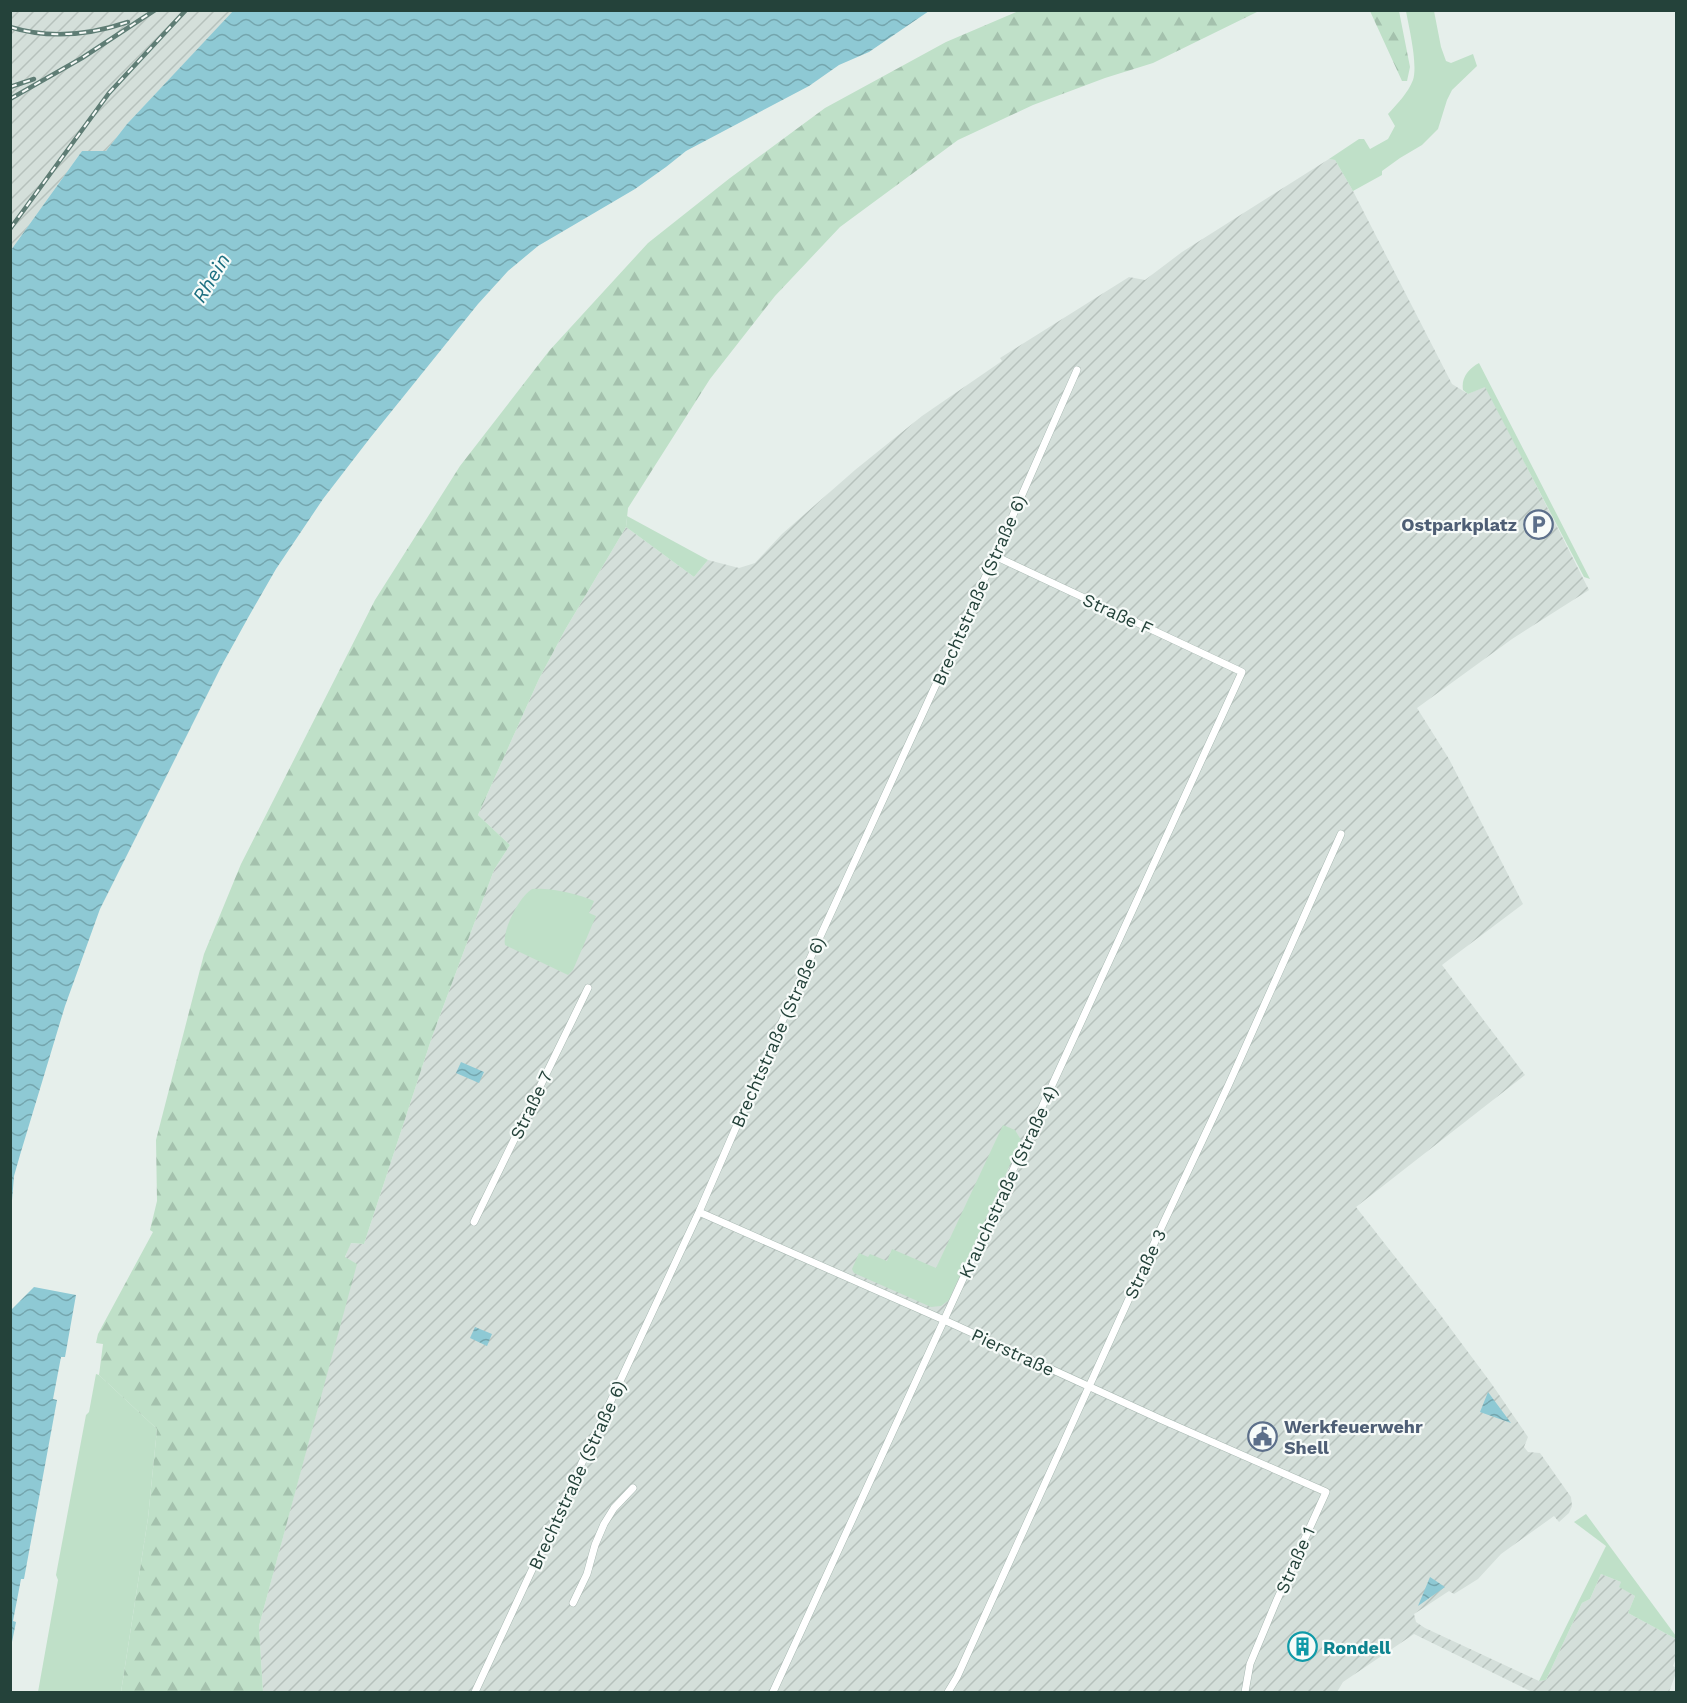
<svg xmlns="http://www.w3.org/2000/svg" width="1687" height="1703" font-family="'Work Sans',sans-serif">
<defs>
<pattern id="industrial-furrows" width="10" height="10" patternUnits="userSpaceOnUse" patternTransform="scale(1.5)"><rect width="10" height="10" fill="#d4dfda"/><path d="M-1 1l2-2M0 10L10 0M9 11l2-2" fill="none" stroke="#b6c1bc"/></pattern>
<pattern id="forest-firs" width="22" height="20" patternUnits="userSpaceOnUse" patternTransform="scale(1.5)"><rect width="22" height="20" fill="#bfe0c8"/><path d="M5 1l3.5 6h-7zM16 11l3.5 6h-7z" fill="#a4c1ad"/></pattern>
<pattern id="water-waves" width="16" height="10" patternUnits="userSpaceOnUse" patternTransform="scale(1.5)"><rect width="16" height="10" fill="#8ec9d4"/><path d="M0 5q4-4 8 0t8 0" fill="none" stroke="#74a5ad"/></pattern>
</defs>
<rect width="100%" height="100%" fill="#e6efeb"/>
<!-- industrial -->
<path fill="url(#industrial-furrows)" d="M11 11H234L127 124 106 151H82L11 250Z
M1329 159 1335 160 1353 191 1452 384 1468 394 1486 386 1589 590 1512 639 1417 708 1449 759 1523 904 1442 965 1525 1075 1356 1207 1436 1309 1491 1383 1528 1437 1524 1447 1528 1452 1540 1453 1571 1497 1572 1506 1569 1513 1559 1522 1554 1516 1501 1554 1478 1579 1454 1594 1449 1591 1414 1614 1416 1622 1425 1628 1539 1681 1546 1680 1582 1603 1590 1599 1601 1574 1621 1582 1620 1587 1635 1596 1628 1613 1676 1639V1658L1673 1666 1676 1668V1673L1669 1692H1532L1414 1634 1343 1682 1337 1692H263L259 1626 356 1265 345 1258 350 1243 364 1244 432 1037 494 870 510 845 478 815 539 679 565 630 626 527 694 577 708 560 739 568 755 563 782 534 855 470 922 416 1002 361 1000 358 1129 277 1145 280 1182 252Z"/>
<!-- grass -->
<path fill="#bfe0c8" d="M1406 11H1434L1441 47 1446 61 1451 63 1473 54 1477 66 1452 90 1447 100 1438 129 1422 145 1400 158 1382 171V175L1353 191 1335 160 1329 159 1359 139H1364L1370 149 1388 139 1395 126 1388 114C1397 104 1408 93 1413 80 1418 64 1409 28 1406 11Z
M1479 363 1590 579 1584 577 1485 387 1468 394 1463 390C1461 378 1468 369 1479 363Z
M627 516 708 560 694 577 626 527Z
M532 889C547 887 580 894 594 901L589 913 596 916 573 970 568 975 505 945C502 930 519 897 532 889Z
M1003 1125 1015 1130 1021 1140 949 1300 941 1306 931 1307 854 1273 852 1269 859 1253 868 1257 870 1254 887 1261 892 1249 936 1268Z
M96 1374 99 1375 157 1429 148 1518 121 1692H38L58 1580 56 1575 86 1415 89 1412Z
M1586 1514 1676 1636V1639L1628 1613 1635 1596 1619 1587 1621 1582 1601 1574 1590 1599 1582 1603 1546 1680 1539 1681 1606 1546 1574 1522Z"/>
<!-- forest -->
<path fill="url(#forest-firs)" d="M1021 10 1259 11 1153 63 1105 78 1033 105 958 140 840 227 775 296 710 379 628 508 626 527 565 630 539 679 478 815 510 845 494 870 432 1037 364 1244 351 1243 345 1257 357 1264 259 1626 263 1692H121L148 1518 157 1429 99 1375 103 1344 96 1343 98 1334 153 1232 150 1230 157 1201 156 1140 204 954 241 864 375 600 460 466 549 351 648 243 730 178 825 108 946 42Z
M1370 11H1399L1410 67 1407 81H1402Z"/>
<!-- water -->
<path fill="url(#water-waves)" d="M234 10 929 11 869 52 839 65 809 86 686 151 666 167 635 189 538 246 508 271 478 304 370 438 323 499 276 569 249 616 223 663 100 909 65 1006 20 1155 14 1176 11 1213V250L82 151H106L127 124Z
M461 1062 484 1072 479 1083 456 1073Z
M34 1287 76 1295 65 1357H61L53 1399 57 1400 24 1579H21L13 1621 16 1622 11 1647V1310Z
M475 1327 492 1334 487 1346 470 1338Z
M1488 1392 1511 1423 1480 1412Z
M1430 1577 1445 1587 1418 1606Z"/>
<g fill="none" stroke-linecap="round" stroke-linejoin="round">
<defs>
<path id="minor" d="M699 1212 944 1320 1160 1419 1326 1492 1276 1602 1250 1664 1245 1692
M474 1222 588 988
M573 1603 587 1574 595 1545 604 1524 614 1508 633 1488
M475 1692 699 1212 802 976 995 556 1077 370
M773 1692 1242 672 995 556
M948 1692 957 1677 1162 1226 1228 1086 1341 834"/>
</defs>
<!-- minor casing -->
<use href="#minor" stroke="#a8b8b2" stroke-width="8"/>
<!-- minor -->
<use href="#minor" stroke="#fff" stroke-width="7"/>
<defs>
<path id="rail" d="M10 27C49 39 90 35 128 22
M10 87 34 79
M10 99 82 58 155 10
M10 229 109 93 186 10"/>
</defs>
<!-- rail casing -->
<use href="#rail" stroke="#5f7d75" stroke-width="4.5"/>
<!-- rail -->
<use href="#rail" stroke="#f7fbf9" stroke-width="2" stroke-dasharray="7" stroke-linecap="butt"/>
</g>
<!-- icons -->
<defs>
<symbol id="parking-ring" viewBox="-11 -11 22 22"><circle r="9.5" fill="#f7fbf9" stroke="#5c6f8a" stroke-width="1.5"/><path d="M-3.5-5.5H1a3.5 3.5 0 0 1 0 7H-1V5.5H-3.5ZM-1-3.4V-.6H.8a1.4 1.4 0 0 0 0-2.8Z" fill="#5c6f8a"/></symbol>
<symbol id="civic-ring" viewBox="-11 -11 22 22"><circle r="9.5" fill="#f7fbf9" stroke="#5c6f8a" stroke-width="1.5"/><path d="M-.6-6.5H3V-4.5H.6V-3L4-1V1h2V6H-6V1h2V-1L-.6-3ZM-1.2 2.5V6h2.4V2.5Z" fill="#5c6f8a"/></symbol>
<symbol id="building-ring" viewBox="-11 -11 22 22"><circle r="9.5" fill="#f7fbf9" stroke="#0f9aa8" stroke-width="1.5"/><path d="M-4-6H4V6H1V3H-1V6H-4ZM-2.5-4.3h1.7v1.8h-1.7ZM.8-4.3h1.7v1.8H.8ZM-2.5-1h1.7V.8h-1.7ZM.8-1h1.7V.8H.8Z" fill="#0f9aa8"/></symbol>
</defs>
<g fill-rule="evenodd">
<use href="#parking-ring" x="1522" y="508" width="33" height="33"/>
<use href="#civic-ring" x="1246" y="1420" width="33" height="33"/>
<use href="#building-ring" x="1286" y="1630" width="33" height="33"/>
</g>
<g text-anchor="middle" dominant-baseline="central" stroke-width="4.5" stroke-linejoin="round" paint-order="stroke">
<!-- service labels -->
<g font-size="18" font-weight="bold" fill="#4e5e75" stroke="#f7fbf9" text-anchor="end">
<text x="1517" y="524">Ostparkplatz</text>
<text x="1284" y="1426" text-anchor="start">Werkfeuerwehr<tspan x="1284" dy="21">Shell</tspan></text>
</g>
<!-- street labels -->
<g font-size="18" fill="#24423a" stroke="#f7fbf9">
<text transform="translate(979 590) rotate(-66)">Brechtstraße (Straße 6)</text>
<text transform="translate(1118 614) rotate(25)">Straße F</text>
<text transform="translate(778 1032) rotate(-66)">Brechtstraße (Straße 6)</text>
<text transform="translate(531 1105) rotate(-64)">Straße 7</text>
<text transform="translate(1008 1182) rotate(-65)">Krauchstraße (Straße 4)</text>
<text transform="translate(1145 1264) rotate(-65)">Straße 3</text>
<text transform="translate(1013 1352) rotate(25)">Pierstraße</text>
<text transform="translate(577 1475) rotate(-65)">Brechtstraße (Straße 6)</text>
<text transform="translate(1295 1560) rotate(-66)">Straße 1</text>
</g>
<!-- culture labels -->
<g font-size="18" font-weight="bold" fill="#0d838f" stroke="#f7fbf9" text-anchor="start">
<text x="1323" y="1647">Rondell</text>
</g>
<!-- water labels -->
<g font-size="20" font-style="italic" fill="#1c6f80" stroke="#f7fbf9">
<text transform="translate(211 278) rotate(-59)">Rhein</text>
</g>
</g>
<!-- border -->
<rect width="1687" height="1703" fill="none" stroke="#24423a" stroke-width="24"/>
</svg>
